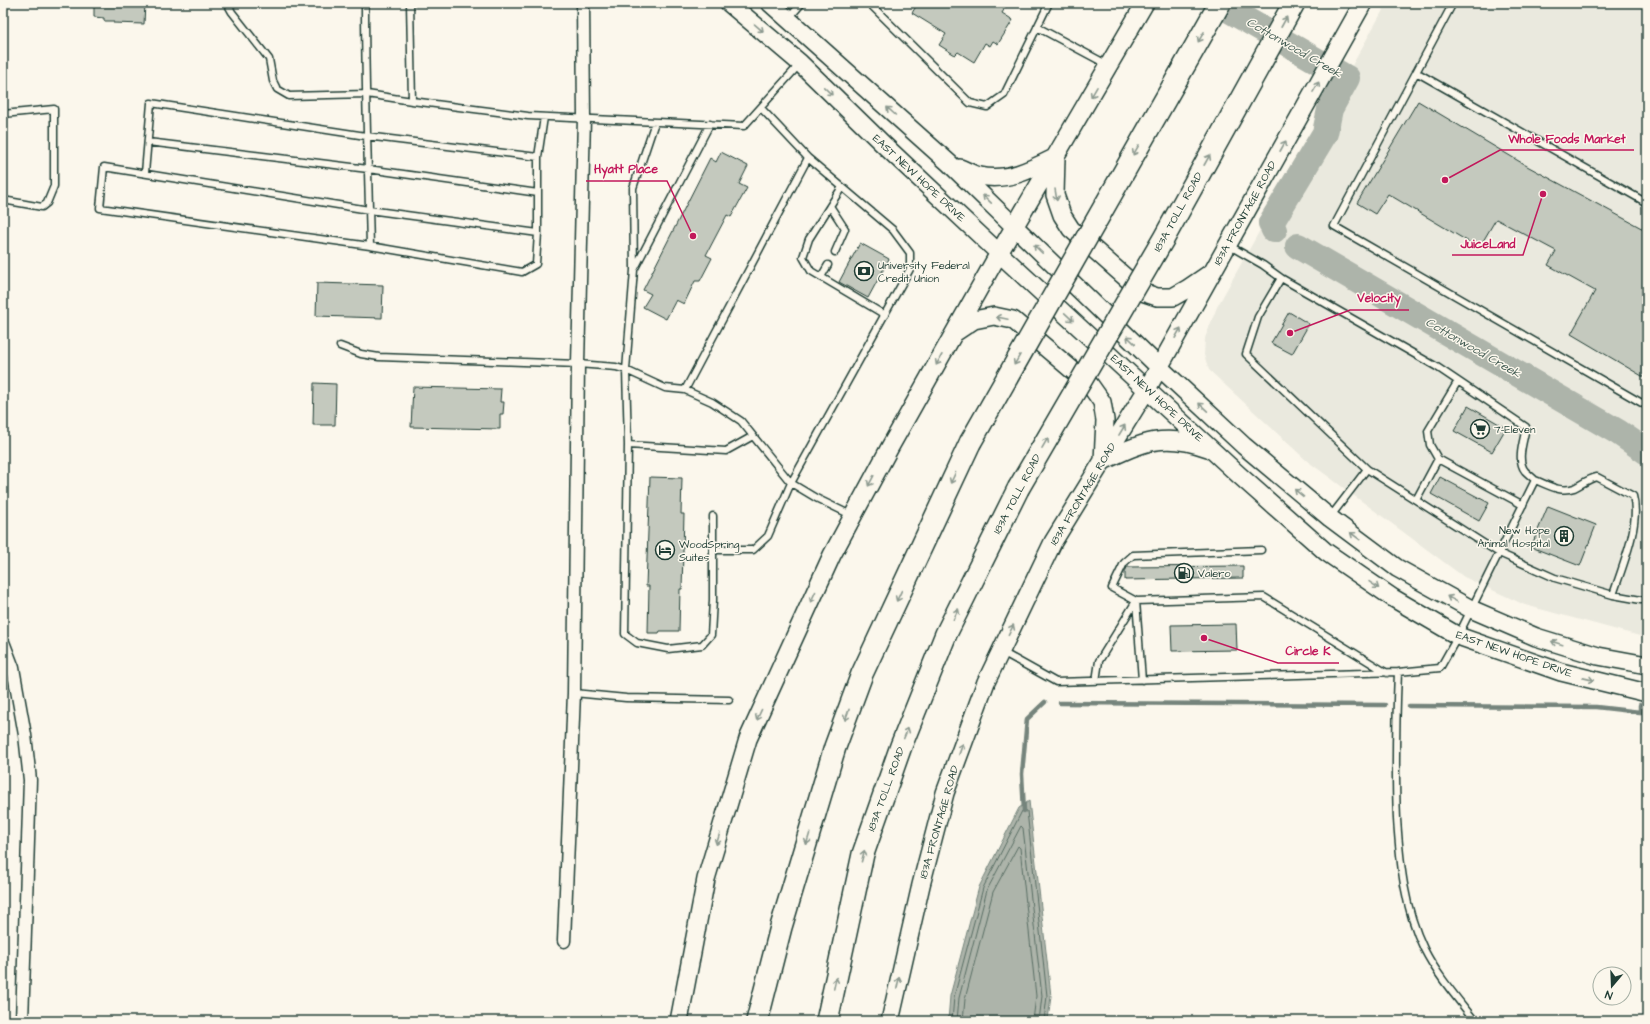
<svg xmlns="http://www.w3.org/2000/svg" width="1650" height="1024" font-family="'Architects Daughter',sans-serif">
<rect width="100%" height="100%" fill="#fbf7ec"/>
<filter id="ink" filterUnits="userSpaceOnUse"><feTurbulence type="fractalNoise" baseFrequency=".025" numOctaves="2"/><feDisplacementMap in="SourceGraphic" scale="8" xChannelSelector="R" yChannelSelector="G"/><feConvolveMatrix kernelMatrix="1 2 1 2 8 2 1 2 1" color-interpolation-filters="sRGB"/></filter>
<g filter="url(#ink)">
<!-- built -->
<path fill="#eae9de" d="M1387 3H1647V638L1525 605 1464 577 1306 460 1209 370 1204 355 1205 338 1217 307Z"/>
<!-- water -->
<path fill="#adb4aa" stroke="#74847b" d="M1029 801 1051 996 1048 1020 948 1021 950 996 979 887 1019 808Z"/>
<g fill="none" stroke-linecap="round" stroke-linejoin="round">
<!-- shore -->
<path stroke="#586d63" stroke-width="1" d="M952 1021 954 997 983 888 1022 811 1024 810 1027 811 1047 996 1044 1021
M957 1021 959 998 987 890 1021 826 1023 828 1042 996 1039 1021
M963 1021 965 999 993 892 1018 846 1020 848 1036 996 1033 1021"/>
<!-- stream -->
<path stroke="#74847b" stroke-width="4.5" d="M1060 703 1385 705
M1640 705V712H1647
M1409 706 1596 707 1640 712
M1024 811 1022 774 1027 719 1045 702"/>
<!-- river -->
<path stroke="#adb4aa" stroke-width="26" d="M1217 3 1347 78 1330 109 1325 133 1271 223 1274 230
M1298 246 1618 432 1647 452"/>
</g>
<!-- building -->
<path fill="#c4c9be" stroke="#1f3d34" d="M94 3H145L144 24 113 23V21H104V18L94 17Z
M918 3H996L1005 8 1002 13 1013 20 998 44 993 41 990 46 985 43 974 62 958 52 955 55 939 45 946 34 912 13Z
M1418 101 1527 166 1647 231V379L1571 334 1595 291 1548 265 1556 251 1496 219 1479 248 1388 194 1375 214 1357 203Z
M721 152 748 166 739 184 747 188 731 217 727 215 706 255 712 258 700 281H695L684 304 676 300 666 319 643 307 651 294 643 290 710 158 716 162Z
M860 243 889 259 868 298 839 282Z
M317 283 383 285 382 318 316 316Z
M1289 312 1309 324 1292 354 1271 343Z
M314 383 336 384 335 425H313Z
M413 387 501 389 500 402H504L503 414H500V429L411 427Z
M1468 406 1506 428 1492 452 1454 431Z
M650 477 682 478 681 514H684L682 589H680L679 631H660L659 633H648L649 586H646Z
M1440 477 1489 503 1479 521 1431 494Z
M1548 506 1596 525 1580 566 1531 547Z
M1243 566V578L1125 580V572L1127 567Z
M1236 624 1237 650 1172 651 1171 625Z"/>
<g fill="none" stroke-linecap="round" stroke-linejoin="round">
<defs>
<path id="lane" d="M227 3 232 12 269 59 273 81 277 89 289 96 367 94 412 101
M365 3C365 84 368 165 370 246L522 272 536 264 538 233 369 210 104 167 100 208 370 246
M410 3 412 101 528 116 744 126 799 65
M869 3 970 103 987 107 1004 95 1049 3
M1453 3 1334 226 1647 406
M789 18 802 3
M1037 27 1108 65
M1416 72 1647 203
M3 114 54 109V186L47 203 42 207 3 200
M148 142 368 169 538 193V233
M538 157 544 117
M145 173 151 103 366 136 538 157V193
M842 187 809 239 803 257 811 271 885 315
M830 206 845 229 835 252
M1228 245 1263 265 1281 278
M635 268 710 124
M821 277 828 265
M340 346 361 354 379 357 578 364 616 367 626 370 665 388 685 390 712 402 741 421 791 483 816 498 851 515
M1458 381 1428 431 1430 445 1438 459 1523 505
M685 390 808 158 761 108
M628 445 626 370 634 270 633 188 655 122
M1367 469 1499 553 1555 578 1613 595 1641 600
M1535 480C1548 485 1560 493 1574 488 1582 484 1588 479 1597 477L1633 496C1641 524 1622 567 1613 595
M1416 500 1438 459
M713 516V600L711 635 702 645 668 649 637 643 625 634 628 445 726 451 753 436
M713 550H753L768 536 791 483 910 269V253L893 230 808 158
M1002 652 1056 682 1398 672 1440 668 1458 636 1535 480C1532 477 1528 474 1525 471 1516 460 1524 440 1526 427L1437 367 1281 278 1258 317 1246 354 1367 469 1331 516
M1398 672C1396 721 1395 770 1397 819 1400 863 1404 908 1424 949 1437 975 1457 998 1475 1021
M1142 680 1136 601 1112 588 1124 563 1133 555 1261 550
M1096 681 1099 661 1136 601 1264 597 1387 673
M574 693 626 698 729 700"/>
<path id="street" d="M3 642 13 668 25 735 30 780 22 1021
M564 941 574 693 578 364 584 118 583 3"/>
<path id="secondary" d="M729 3 800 63 884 145 999 253 1239 475 1326 552 1393 598 1458 636 1561 672 1647 693
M770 3 949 163 1159 367 1244 446 1330 518 1397 568 1471 609 1536 637 1598 656 1647 665
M960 168C966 170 973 175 980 176 1008 182 1032 169 1056 157L1055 195 1062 215 1071 229 1142 292 1157 297H1173L1187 289 1209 274
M956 332 974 320 994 316 1013 320 1090 385 1102 402 1105 420 1103 461C1143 442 1164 432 1208 448
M679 1021 706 879 748 739 832 555 890 447 999 253 1145 3
M890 1021 921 885 945 793 986 682 1053 542 1147 389 1363 3"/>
<path id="highway" d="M757 1021 781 927 835 747 862 674 970 443
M827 1021 863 854 901 746 946 634 1018 489"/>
</defs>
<!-- lane casing -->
<use href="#lane" stroke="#1f3d34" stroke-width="9"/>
<!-- street casing -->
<use href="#street" stroke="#1f3d34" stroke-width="15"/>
<!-- secondary casing -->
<use href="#secondary" stroke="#1f3d34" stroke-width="20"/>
<!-- highway casing -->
<use href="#highway" stroke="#1f3d34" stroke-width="24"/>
<!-- lane -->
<use href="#lane" stroke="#fbf7ec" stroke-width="6"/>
<!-- street -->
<use href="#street" stroke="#fbf7ec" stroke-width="12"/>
<!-- secondary -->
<use href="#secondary" stroke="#fbf7ec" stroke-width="17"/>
<!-- highway -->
<use href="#highway" stroke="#fbf7ec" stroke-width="21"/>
<defs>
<path id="highway-bridge" d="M970 443 1220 3
M1018 489 1164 238 1294 3"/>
</defs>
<!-- highway-bridge casing -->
<use href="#highway-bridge" stroke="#1f3d34" stroke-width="24" stroke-linecap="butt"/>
<!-- highway-bridge -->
<use href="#highway-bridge" stroke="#fbf7ec" stroke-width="21"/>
</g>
<!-- one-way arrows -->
<defs><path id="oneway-shaft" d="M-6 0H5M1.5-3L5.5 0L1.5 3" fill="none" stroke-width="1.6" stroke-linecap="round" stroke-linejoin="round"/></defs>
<g stroke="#8d9a90">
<use href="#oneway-shaft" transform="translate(1284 22) rotate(-61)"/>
<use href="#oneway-shaft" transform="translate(759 28) rotate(41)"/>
<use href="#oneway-shaft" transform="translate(1201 37) rotate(120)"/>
<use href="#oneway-shaft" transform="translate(1316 87) rotate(-60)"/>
<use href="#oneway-shaft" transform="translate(828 91) rotate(44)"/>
<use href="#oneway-shaft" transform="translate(1094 92) rotate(120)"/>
<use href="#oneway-shaft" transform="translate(891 111) rotate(-138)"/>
<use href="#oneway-shaft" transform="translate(1283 146) rotate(-61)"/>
<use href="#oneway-shaft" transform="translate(1136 150) rotate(120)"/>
<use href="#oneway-shaft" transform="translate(1207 160) rotate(-61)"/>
<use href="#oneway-shaft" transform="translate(1056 195) rotate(81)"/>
<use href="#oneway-shaft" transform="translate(987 199) rotate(-136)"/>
<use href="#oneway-shaft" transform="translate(1038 249) rotate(-136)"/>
<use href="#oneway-shaft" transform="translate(1069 317) rotate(43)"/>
<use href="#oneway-shaft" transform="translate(1002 318) rotate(-168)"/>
<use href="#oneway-shaft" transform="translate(1178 333) rotate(-61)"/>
<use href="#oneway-shaft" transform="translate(1131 340) rotate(-136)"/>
<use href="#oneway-shaft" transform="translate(939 360) rotate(119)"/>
<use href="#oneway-shaft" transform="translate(1017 360) rotate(120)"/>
<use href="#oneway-shaft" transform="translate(1203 407) rotate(-137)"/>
<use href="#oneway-shaft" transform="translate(1122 430) rotate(-59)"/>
<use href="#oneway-shaft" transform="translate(1045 443) rotate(-60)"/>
<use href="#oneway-shaft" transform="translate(953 478) rotate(115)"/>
<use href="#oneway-shaft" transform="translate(871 481) rotate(118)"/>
<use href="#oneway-shaft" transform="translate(1299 493) rotate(-140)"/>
<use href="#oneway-shaft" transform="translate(1355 536) rotate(-143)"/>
<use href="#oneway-shaft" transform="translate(1374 585) rotate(35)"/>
<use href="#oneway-shaft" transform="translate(899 596) rotate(115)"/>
<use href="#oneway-shaft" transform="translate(813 597) rotate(115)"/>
<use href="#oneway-shaft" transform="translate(1452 599) rotate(-151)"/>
<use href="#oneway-shaft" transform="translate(956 614) rotate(-64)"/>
<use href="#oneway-shaft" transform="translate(1011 630) rotate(-64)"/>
<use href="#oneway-shaft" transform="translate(1557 643) rotate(-163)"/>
<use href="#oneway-shaft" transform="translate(1588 679) rotate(13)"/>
<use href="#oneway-shaft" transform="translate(759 715) rotate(115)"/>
<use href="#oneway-shaft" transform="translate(847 715) rotate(110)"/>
<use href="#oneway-shaft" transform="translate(906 733) rotate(-68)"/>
<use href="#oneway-shaft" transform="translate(961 749) rotate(-70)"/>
<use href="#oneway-shaft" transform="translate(718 839) rotate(107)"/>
<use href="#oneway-shaft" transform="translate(808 839) rotate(107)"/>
<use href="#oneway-shaft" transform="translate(863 856) rotate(-75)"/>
<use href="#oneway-shaft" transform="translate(835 983) rotate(-78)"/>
<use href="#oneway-shaft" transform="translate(898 983) rotate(-78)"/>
</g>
</g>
<!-- icons -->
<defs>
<symbol id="bank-ring" viewBox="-11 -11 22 22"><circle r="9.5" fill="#fbf7ec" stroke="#1f3d34" stroke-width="1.5"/><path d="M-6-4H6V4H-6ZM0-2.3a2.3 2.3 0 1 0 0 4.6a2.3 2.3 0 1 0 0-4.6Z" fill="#1f3d34"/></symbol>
<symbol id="supermarket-ring" viewBox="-11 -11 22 22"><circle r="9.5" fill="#fbf7ec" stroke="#1f3d34" stroke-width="1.5"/><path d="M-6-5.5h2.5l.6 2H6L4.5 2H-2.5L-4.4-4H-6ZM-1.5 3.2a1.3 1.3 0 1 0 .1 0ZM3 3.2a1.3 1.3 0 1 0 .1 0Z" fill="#1f3d34"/></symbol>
<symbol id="building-ring" viewBox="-11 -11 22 22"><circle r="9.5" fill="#fbf7ec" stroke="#1f3d34" stroke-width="1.5"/><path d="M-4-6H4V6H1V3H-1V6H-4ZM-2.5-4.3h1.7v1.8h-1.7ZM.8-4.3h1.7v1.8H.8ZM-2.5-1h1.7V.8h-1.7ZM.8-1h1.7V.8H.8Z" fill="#1f3d34"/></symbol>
<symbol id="hotel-ring" viewBox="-11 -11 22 22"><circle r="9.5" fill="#fbf7ec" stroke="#1f3d34" stroke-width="1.5"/><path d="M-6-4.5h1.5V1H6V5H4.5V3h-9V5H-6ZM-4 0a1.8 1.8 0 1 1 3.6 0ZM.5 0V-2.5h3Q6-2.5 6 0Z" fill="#1f3d34"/></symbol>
<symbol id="fuel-ring" viewBox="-11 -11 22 22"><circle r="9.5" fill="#fbf7ec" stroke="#1f3d34" stroke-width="1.5"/><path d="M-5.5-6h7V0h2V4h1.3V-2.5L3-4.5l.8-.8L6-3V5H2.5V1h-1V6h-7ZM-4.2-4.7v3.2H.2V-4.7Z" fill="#1f3d34"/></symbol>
</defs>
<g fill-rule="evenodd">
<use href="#bank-ring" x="853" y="260" width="22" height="22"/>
<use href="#supermarket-ring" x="1469" y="418" width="22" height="22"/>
<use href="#building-ring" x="1553" y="525" width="22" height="22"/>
<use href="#hotel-ring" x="654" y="539" width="22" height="22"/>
<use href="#fuel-ring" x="1173" y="562" width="22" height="22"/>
</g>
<g text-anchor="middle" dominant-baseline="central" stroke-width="3" stroke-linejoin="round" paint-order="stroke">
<!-- street labels -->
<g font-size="11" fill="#1f3d34" stroke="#fbf7ec">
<text transform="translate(919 178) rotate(43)">EAST NEW HOPE DRIVE</text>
<text transform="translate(1178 212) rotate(-61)">183A TOLL ROAD</text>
<text transform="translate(1245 213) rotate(-61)">183A FRONTAGE ROAD</text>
<text transform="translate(1157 398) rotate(43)">EAST NEW HOPE DRIVE</text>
<text transform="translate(1017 494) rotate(-62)">183A TOLL ROAD</text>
<text transform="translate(1083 494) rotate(-59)">183A FRONTAGE ROAD</text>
<text transform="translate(1514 654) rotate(19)">EAST NEW HOPE DRIVE</text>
<text transform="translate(886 789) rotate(-70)">183A TOLL ROAD</text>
<text transform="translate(939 822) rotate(-74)">183A FRONTAGE ROAD</text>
</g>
<!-- poi labels -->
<g font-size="11" fill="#1f3d34" stroke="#fbf7ec" text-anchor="start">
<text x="878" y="265">University Federal<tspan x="878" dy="13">Credit Union</tspan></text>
<text x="1494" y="429">7-Eleven</text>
<text x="1550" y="530" text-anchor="end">New Hope<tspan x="1550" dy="13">Animal Hospital</tspan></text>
<text x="679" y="544">WoodSpring<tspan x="679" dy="13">Suites</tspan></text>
<text x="1198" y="573">Valero</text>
</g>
<!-- water labels -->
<g font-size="12" font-style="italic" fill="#425b52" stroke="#fbf7ec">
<text transform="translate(1294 48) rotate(30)">Cottonwood Creek</text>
<text transform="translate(1473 348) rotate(30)">Cottonwood Creek</text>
</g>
</g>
<!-- callouts -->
<path fill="none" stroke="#c2185b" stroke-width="1.5" d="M1445 180L1500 150H1634M693 236L667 181H586M1543 194L1523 255H1452M1290 333L1350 310H1409M1204 638L1278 663H1339"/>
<g fill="#c2185b" stroke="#fbf7ec" stroke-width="1.5">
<circle cx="1445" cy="180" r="4"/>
<circle cx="693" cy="236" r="4"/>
<circle cx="1543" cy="194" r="4"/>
<circle cx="1290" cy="333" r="4"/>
<circle cx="1204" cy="638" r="4"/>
</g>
<g font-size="12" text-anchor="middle" font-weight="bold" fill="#c2185b" stroke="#fbf7ec" stroke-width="3" stroke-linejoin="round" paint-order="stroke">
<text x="1567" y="143">Whole Foods Market</text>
<text x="626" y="173">Hyatt Place</text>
<text x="1488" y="248">JuiceLand</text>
<text x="1379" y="302">Velocity</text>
<text x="1308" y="655">Circle K</text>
</g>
<!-- margin -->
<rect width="1650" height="1024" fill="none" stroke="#fbf7ec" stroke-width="16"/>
<rect x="8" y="8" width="1634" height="1008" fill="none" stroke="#1f3d34" stroke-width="1.5" filter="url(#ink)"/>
<!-- north arrow -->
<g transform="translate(1612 986) rotate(199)"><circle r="19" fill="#fbf7ec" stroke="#a3ada2"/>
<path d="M0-3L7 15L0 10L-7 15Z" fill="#1f3d34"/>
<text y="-6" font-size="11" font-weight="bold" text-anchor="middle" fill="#1f3d34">N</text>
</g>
</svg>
